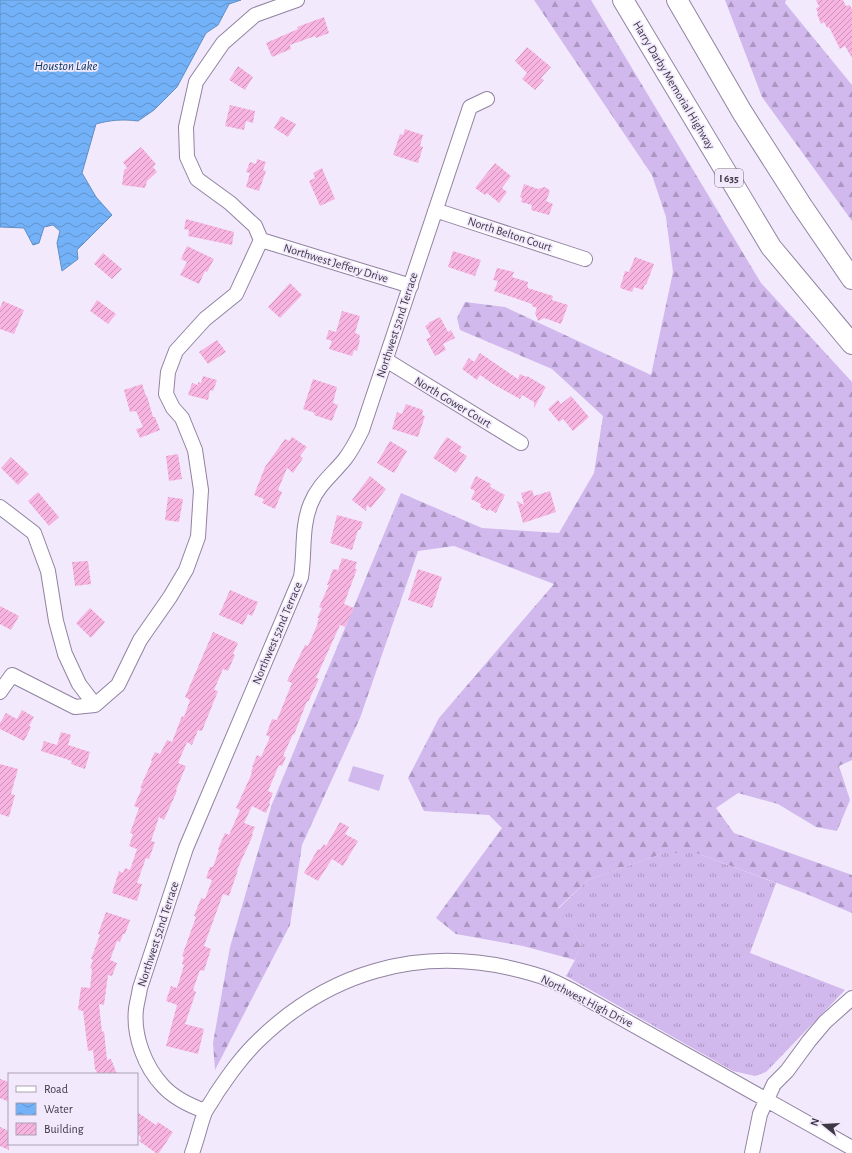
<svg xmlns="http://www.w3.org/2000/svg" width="852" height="1153" font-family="'Alegreya Sans',sans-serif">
<defs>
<pattern id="grass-tufts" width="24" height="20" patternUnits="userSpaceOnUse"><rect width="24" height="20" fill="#d1b8ed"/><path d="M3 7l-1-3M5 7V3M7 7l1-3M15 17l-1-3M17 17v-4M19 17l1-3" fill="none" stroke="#ab97c2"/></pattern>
<pattern id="forest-firs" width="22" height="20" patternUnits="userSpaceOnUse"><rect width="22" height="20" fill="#d1b8ed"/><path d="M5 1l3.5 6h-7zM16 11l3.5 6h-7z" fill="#ab97c2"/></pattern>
<pattern id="water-waves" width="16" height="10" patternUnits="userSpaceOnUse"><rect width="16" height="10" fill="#73b2f8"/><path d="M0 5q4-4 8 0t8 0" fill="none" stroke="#6092cb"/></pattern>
<pattern id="building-hatch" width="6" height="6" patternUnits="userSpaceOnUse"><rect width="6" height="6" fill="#f7b4e1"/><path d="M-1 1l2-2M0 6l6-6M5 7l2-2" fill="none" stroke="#c993b8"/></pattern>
</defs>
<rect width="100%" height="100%" fill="#f2e9fd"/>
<!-- grass -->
<path fill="url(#grass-tufts)" d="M664 853H696L776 883 750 953 845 990 766 1072 755 1076 733 1071 566 976 575 960 581 944 558 909 588 880Z"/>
<!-- forest -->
<path fill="url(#forest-firs)" d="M534 0H591L761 283 852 382V760L839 766 850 800 837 831 816 827 778 804 738 793 716 808 734 833 852 875V913L804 893 696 853H664L588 880 558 908 581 944 575 960 523 946 456 934 436 918 502 828 489 815 424 811 408 778 439 718 554 584 454 546 418 551 360 718 302 845 290 925 215 1070 213 1043 230 947 272 804 401 493 482 528 559 533 594 473 603 416 552 369 460 330 457 318 465 302 505 307 651 375 673 272 666 217 652 175Z
M725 0H786L785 3 852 85V221L762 97Z"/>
<!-- pitch -->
<path fill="#d1b8ed" d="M353 766 384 775 379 791 348 781Z"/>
<!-- water -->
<path fill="url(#water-waves)" stroke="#638dc2" d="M0 0H241L229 4 218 25 206 33 177 87 154 110 138 121C123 119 110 120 96 124L82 173 96 197 112 215 77 250 78 259 62 271 57 243 60 231 53 225 44 227 39 243 33 245 24 228 0 227Z"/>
<!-- building -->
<path fill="url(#building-hatch)" d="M816 0H843L846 6 850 5 852 10V58L845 46 840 49 829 27 827 28 824 22 821 24 817 14 818 13 816 8 819 7Z
M324 17 329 33 316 38 315 36 290 45 291 49 272 57 266 43 298 29 297 27Z
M527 47 551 67 541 78 544 80 535 90 522 79 527 73 515 61Z
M238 66 253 77 245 90 229 80Z
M230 105 255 111 253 123 246 121 244 130 225 126Z
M281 116 296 124 288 137 274 128Z
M405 129 423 135 420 146 423 147 418 163 393 155 400 134 403 135Z
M141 147 156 164 153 167 157 172 147 181 145 188 122 185 124 170 127 168 123 162Z
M257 159 266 162 263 170 266 171 259 191 246 187 250 173 246 172 250 162 256 164Z
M495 163 511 176 502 188 507 192 499 203 487 193 485 195 475 188Z
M322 168 335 199 320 206 309 181 315 178 313 173Z
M524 184 538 189 544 187 547 188 550 191 546 201 553 204 549 215 531 210 532 205 521 202 522 198 520 197Z
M186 219 234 232 232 245 188 236 189 230 184 229Z
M187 246 214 259 207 272 205 271 199 284 180 275 187 262 181 259Z
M453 251 481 260 475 276 448 267Z
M103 253 122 269 112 279 94 264Z
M635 257 654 264 646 285 645 284 643 290 634 287 632 292 620 288 625 271 629 272Z
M497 268 514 272 512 277 528 282 527 286H528V288L553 296 552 300 568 305 561 324 544 318 538 321 535 313 537 308 532 306V304L494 291 498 281 493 280Z
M290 283 302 295 280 318 268 307Z
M97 300 116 314 108 324 90 311Z
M3 301 24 310 14 334 0 329V308Z
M342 311 360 316 355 333 360 335 359 340H360L357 351 354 350 352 356 329 349 332 341 326 339 329 330 336 332Z
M440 317 448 332 451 330 455 338 443 344 446 350 435 356 426 339 431 337 425 326 429 324 428 323Z
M217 340 226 352 208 364 199 352Z
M480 353 518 379 520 374 526 377 527 376 546 387 534 408V402L522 395 520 399 493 384 480 375 477 380 462 369 469 358 474 362Z
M203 376 217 380 213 391 210 390 208 400 188 395 192 383 198 385V382L201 383Z
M313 379 337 387 333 403 338 405 332 421 314 415 315 413 303 409Z
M142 384 146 396H147L153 417H155L160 430 140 438 136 429 143 427 136 411 130 412 124 390Z
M571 396 589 417 573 431 563 419 559 422 548 409 558 400 561 404Z
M406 404 423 410 422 415 425 416 418 437 392 429 397 412 402 414Z
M292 437 307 447 300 456 303 458 293 473 287 468 278 490 282 492 275 509 262 503 264 499 254 495 265 467 285 439 289 441Z
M447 437 462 447 459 451 467 456 456 473 433 458Z
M390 441 407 451 394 473 377 463Z
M178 454 182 479 169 481 166 456Z
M11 457 29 474 18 485 1 468Z
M370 476 386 489 371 508 367 505 366 511 352 500Z
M476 476 491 484 490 487 505 495 496 513 489 509 488 511 480 507 481 504 471 499 475 491 470 488Z
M532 490 534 496 550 491 556 512 523 523 517 501 524 505 521 493Z
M38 492 59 517 49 526 28 501Z
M168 497 183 499 179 522 165 520Z
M337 515 363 522 360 530H358L352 550 330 543Z
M342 558 357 562 355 569H357L344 604 354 608 345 627 340 625 316 678 319 679 308 702 307 701 294 735 293 734 283 756 286 757 282 766 279 765 268 791 273 793 269 803 270 804 266 813 252 806 244 823 255 827 252 834 253 835 237 870H238L229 896 223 894 204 946 211 949 204 971 200 970 193 990 196 992 185 1024 204 1029 198 1054 166 1046 177 1005 166 1001 171 986 177 988 184 965 182 964 184 957 182 956 196 917 194 916 201 898 205 899 212 880 206 878 210 867H213L219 850 218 849 225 833 229 835 240 810 236 808 252 773 251 772 253 767H252L257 755 261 757 270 737 266 735 272 719 277 720 292 683 287 681 305 645 308 646 318 623H317L319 618H317L322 608 319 607 329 585H327L333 569 338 570Z
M88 561 91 584 75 586 72 562Z
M418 569 442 577 432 608 408 600Z
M230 590 258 602 252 616 248 614 243 625 219 615Z
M0 606 19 616 11 630 0 624Z
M90 608 105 622 91 638 76 623Z
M213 632 238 643 233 654 235 655 228 671 223 669 214 690 218 691 202 731 198 730 192 745 187 742 178 763 186 766 176 790 177 791 164 820 159 817 151 841 155 842 149 859 146 858 137 883 142 884 137 901 112 893 119 871 123 873 125 868 130 870 137 849 129 846 133 834 130 833 139 808 134 806 142 788H140L152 761 151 760 155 752 160 754 167 740 172 742 182 716 184 717 190 700 185 697Z
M22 710 34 717 29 726 31 727 24 741 0 729V723L6 713 17 719Z
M61 732 71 735 68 745 90 752 85 769 71 764 72 761 41 751 44 741 57 745Z
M0 764 18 769 11 794 15 795 9 817 0 814Z
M340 822 349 827 345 834 358 841 343 866 332 859 318 881 304 873 318 849 320 850 324 844 326 846Z
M106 912 130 920 125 934H123L120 942 117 941 110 960 117 963 112 976 108 975 104 1005 99 1004 102 1032 104 1031 107 1060 111 1059 117 1074H98L95 1069 93 1050 88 1051 83 1011 78 1010 81 987 90 988 92 969 90 968 93 960 91 959 100 935 98 934Z
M0 1079 9 1082V1102L0 1098Z
M137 1112 156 1125 158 1122 173 1132 159 1153H156L139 1141 141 1137 137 1134Z
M0 1127 9 1131V1150L0 1146Z"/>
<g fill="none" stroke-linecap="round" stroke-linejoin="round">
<defs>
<path id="minor" d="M435 211 444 213 585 259
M261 240 411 286
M386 360 521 443
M0 507 34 533 48 571 56 621 65 654 79 684 95 705
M0 692 12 675 75 707 95 705
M95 705 118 685 140 640 170 597 186 570 198 537 201 490 195 450 182 418 173 408 166 394 168 372 176 351 205 319 236 294 261 240 255 226 230 203 197 179 187 157 186 127 196 82 223 43 255 15 297 0
M205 1111C191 1106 174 1098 163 1086 145 1067 133 1036 136 1009 137 1002 139 995 140 988L186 848 301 577C305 553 301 526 311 503 318 485 333 474 345 459 352 450 357 440 362 430L470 107 487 99
M192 1153C197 1140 200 1125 205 1112 208 1106 213 1100 216 1094 229 1075 242 1056 259 1040 328 973 416 947 510 968 523 971 536 974 548 979 556 982 565 987 573 991L852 1148
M752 1153 760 1114 774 1084 787 1071 809 1041 825 1022 852 998"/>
<path id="highway" d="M623 0 771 247 852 344
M677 0 742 112 802 206 852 279"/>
</defs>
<!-- minor casing -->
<use href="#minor" stroke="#9183a1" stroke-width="16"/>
<!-- highway casing -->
<use href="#highway" stroke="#9183a1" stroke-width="22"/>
<!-- minor -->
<use href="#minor" stroke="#fff" stroke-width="14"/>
<!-- highway -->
<use href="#highway" stroke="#fff" stroke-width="20"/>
</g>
<g text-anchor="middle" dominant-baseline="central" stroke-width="3.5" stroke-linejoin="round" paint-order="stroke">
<!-- shield labels -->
<rect fill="#f2e9fd" stroke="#746d7c" stroke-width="1" x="715" y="169" width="28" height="18" rx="3"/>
<g font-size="11" font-weight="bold" fill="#3e3845">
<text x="729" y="178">I 635</text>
</g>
<!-- street labels -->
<g font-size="12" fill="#3e3845" stroke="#f2e9fd">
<text transform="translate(674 85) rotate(59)">Harry Darby Memorial Highway</text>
<text transform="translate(510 234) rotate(18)">North Belton Court</text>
<text transform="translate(336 263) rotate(17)">Northwest Jeffery Drive</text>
<text transform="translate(397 325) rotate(-72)">Northwest 52nd Terrace</text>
<text transform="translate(453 402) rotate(31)">North Gower Court</text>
<text transform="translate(277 633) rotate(-67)">Northwest 52nd Terrace</text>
<text transform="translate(158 934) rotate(-72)">Northwest 52nd Terrace</text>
<text transform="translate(587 1001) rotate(27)">Northwest High Drive</text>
</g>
<!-- water labels -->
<g font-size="13" font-style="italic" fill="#083762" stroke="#f2e9fd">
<text x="66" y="66">Houston Lake</text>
</g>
</g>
<!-- legend -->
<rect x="8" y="1073" width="130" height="72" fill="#f2e9fd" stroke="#aaa2b3"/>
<rect x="16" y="1086" width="20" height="6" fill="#ffffff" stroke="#aaa2b3"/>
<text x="44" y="1093" font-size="12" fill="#3e3845">Road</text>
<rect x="16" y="1103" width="20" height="12" fill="url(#water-waves)" stroke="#aaa2b3"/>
<text x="44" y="1113" font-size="12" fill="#3e3845">Water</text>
<rect x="16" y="1123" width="20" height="12" fill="url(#building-hatch)" stroke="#aaa2b3"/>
<text x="44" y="1133" font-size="12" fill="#3e3845">Building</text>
<!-- north arrow -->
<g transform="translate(824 1125) rotate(288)" stroke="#f2e9fd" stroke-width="3" paint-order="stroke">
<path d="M0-3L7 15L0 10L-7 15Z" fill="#3e3845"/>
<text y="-6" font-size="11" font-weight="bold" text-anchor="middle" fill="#3e3845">N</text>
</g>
</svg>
